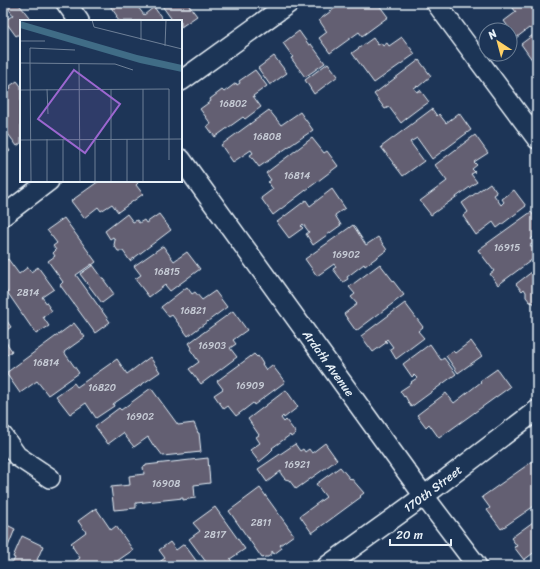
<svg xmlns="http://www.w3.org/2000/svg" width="540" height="569" font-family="Sriracha,sans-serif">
<rect width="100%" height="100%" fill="#1d3557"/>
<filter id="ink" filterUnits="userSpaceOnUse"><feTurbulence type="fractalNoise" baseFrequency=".025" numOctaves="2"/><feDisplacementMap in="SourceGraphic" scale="8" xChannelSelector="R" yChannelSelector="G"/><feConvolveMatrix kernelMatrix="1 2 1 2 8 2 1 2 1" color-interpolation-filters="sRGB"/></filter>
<g filter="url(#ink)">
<!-- building -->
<path fill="#635e72" stroke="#e8f1f8" d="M3 3H18L32 21H21V33L16 36 5 21 13 15 6 5 3 7Z
M108 3H131L133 5 135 3 144 15 154 7 164 21H119L116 17 117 16Z
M160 3H187L197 16 181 27V21H173Z
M342 3H382L379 5 388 17 362 36 359 32 330 53 319 38 327 32 319 20Z
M512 3H537V24L530 29 529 28 516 38 504 21 516 12 510 4Z
M299 31 309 45 311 44 325 63 305 77 291 58 293 57 283 43Z
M537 32V58L533 61 521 44Z
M402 37 415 54 374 83 352 53 373 38 378 45 381 43 383 46 387 43 389 46Z
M274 56 287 73 270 85 258 68Z
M419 60 431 76 418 87 417 86 414 88 417 92 420 90 429 102 422 107V106L406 118H407L401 123 389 107 385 109 374 94Z
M328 63 338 76 314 94 305 80Z
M255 70 267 86 253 96 261 107 245 119 243 117 215 137 207 126 211 124 200 109 211 101 210 99 222 90 224 92 236 83 237 85 240 83 239 81Z
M17 81 21 86V143L17 146 3 127V90H8L11 88 10 86Z
M432 109 437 116 439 114 446 123 459 113 471 130 432 159 417 138 410 142 424 161 403 176 381 147Z
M269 110 281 125 300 112 313 130 259 167 250 155 253 153 251 150 233 162 221 145Z
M475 135 488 153 474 162 477 165 472 169 475 172 471 174 477 182 431 215 420 201 447 181 435 165Z
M312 138 324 153 327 151 338 166 273 215 261 198 273 189 268 182 271 180 266 173Z
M3 141 10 151 3 157Z
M99 181H136L138 183 136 185 143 194 118 212 112 204 101 211 98 207 84 218 71 201Z
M490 183 497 193 494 195 501 205 504 202 502 199 514 190 526 206 497 228 493 222 476 235 463 216 468 212 462 203Z
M332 189 345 208 335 215 341 225 313 245 306 234 309 232 303 224 301 226 303 228 289 238 277 222 306 200 310 206Z
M531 212 537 220V234L531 239 534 243 530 245 537 254V256L498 285 490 274 494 271 478 250Z
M127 214 133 222 137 220 139 223 144 220 146 223 159 214 171 230 130 261 123 251H118L114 245 115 240 113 237 110 239 105 231Z
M64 218 96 262 92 265V264L76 275 110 322 95 333 60 285 63 282 48 261 55 256 53 253 56 250 53 246 57 243 47 230Z
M353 225 366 245 378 237 387 250 365 266 364 264 347 277 348 279 343 282 333 269 336 267 334 264 317 276 305 259Z
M163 246 174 261 187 252 200 269 170 291 165 285 149 297 135 279 141 275 134 266Z
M8 259 19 274 28 267 31 272 38 267 54 289 42 297 52 311 43 317 49 326 36 334 3 286V263Z
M380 264 404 295 356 331 344 314 357 304 351 297 355 294 349 287Z
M93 265 114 294 102 303 80 274Z
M537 268V307L534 303 530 302 526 297V292L524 289 522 291 516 284Z
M187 287 192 294 195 292 202 300 215 291 227 307 188 336 172 315 169 317 161 307Z
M405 303 423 327 418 331 424 338 396 359 390 349 393 347 387 339 385 341 387 342 373 352 361 336Z
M233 311 247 330 233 340 236 344 230 348 237 357 201 384 189 369 199 362 190 349 192 348 189 343Z
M3 315 11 327 3 333Z
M74 323 85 337 64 352 79 373 48 395 37 381 20 393 6 373Z
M3 336 4 339 12 351 3 358Z
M471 341 482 356 458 373 446 356 453 351 455 353Z
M430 344 441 360 444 358 456 374 411 407 405 396 404 397 400 391 412 383 411 382 417 378 414 375 412 377 403 364Z
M254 354 257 357 258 356 263 364H262L266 370 272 365 285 382 254 405 253 403 236 416 228 406 224 409 214 395 223 389 217 381Z
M150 357 160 372 113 404 114 406 96 418 86 403 70 414 56 396 74 383 77 387 117 359 127 374Z
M497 369 510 387 439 438 429 424 426 427 417 415 446 393 454 403 481 382 480 381Z
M151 388 178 425 194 423 198 433H199L201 452 163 456 156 447 155 448 148 437 134 447 123 433 108 444 95 426 119 408 121 410Z
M286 390 298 407 284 418 283 416 281 418 284 422 286 420 296 433 291 437 290 435 272 448 273 449 269 453V454L259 462 250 450 260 443 256 437 259 435 248 419Z
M325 443 337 460 296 489 289 480 285 479 281 474V471L267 482 258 469 295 444 300 451 303 449 305 452 309 449 312 453Z
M208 458 210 483 194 485 195 498 183 500V498L136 503V508L114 510 111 487 130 485 129 476 144 474 143 467 146 466V465Z
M533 461 535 464 537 462V504L501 529 487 510 490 508 482 497Z
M340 467 350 479 351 478 364 493 360 496 361 497 312 533 300 516 326 497 316 484Z
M260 488 294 535 280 545 282 548 274 554 272 551V554L268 557H265L262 558 229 511Z
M215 507 245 549 230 559 235 566H209L189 539 200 531 193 523Z
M96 508 111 530 116 526 133 550 110 566H69L80 558 72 546 73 545 71 543 86 532 78 521Z
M537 519V552L536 551 524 560 514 547 517 546 511 538Z
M3 523 15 529 7 549 3 548Z
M22 536 43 546 37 560 41 561 39 564 43 566H11L15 558 13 557Z
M170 542 176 550 184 544 200 566H154L165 558 159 550Z
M396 562 397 564 400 562 403 566H390Z"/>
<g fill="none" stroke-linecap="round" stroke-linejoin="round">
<defs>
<g id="street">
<path d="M66 3 79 21"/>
<path d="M436 3 537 139"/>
<path d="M181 81 289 3"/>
<path id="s1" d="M181 159 424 496 477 566"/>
<path d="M3 216 49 181"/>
<path d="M3 436 17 456 50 478"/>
<path id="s2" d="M327 566 424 496 537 410"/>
</g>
</defs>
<!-- street casing -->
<use href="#street" stroke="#e8f1f8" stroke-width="22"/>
<!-- street -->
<use href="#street" stroke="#1d3557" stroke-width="19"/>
</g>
</g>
<g text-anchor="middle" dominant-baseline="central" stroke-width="3" stroke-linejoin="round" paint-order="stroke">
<!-- number labels -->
<g font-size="10" fill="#c7ccd6">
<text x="233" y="104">16802</text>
<text x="267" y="137">16808</text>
<text x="297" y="176">16814</text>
<text x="507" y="248">16915</text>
<text x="346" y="255">16902</text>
<text x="167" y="272">16815</text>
<text x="28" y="293">2814</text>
<text x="193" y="311">16821</text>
<text x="212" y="346">16903</text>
<text x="46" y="363">16814</text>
<text x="250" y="386">16909</text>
<text x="102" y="388">16820</text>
<text x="140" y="417">16902</text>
<text x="297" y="465">16921</text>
<text x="166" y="484">16908</text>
<text x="261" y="523">2811</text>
<text x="215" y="535">2817</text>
</g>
<!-- street labels -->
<g font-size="12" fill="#e8f1f8" stroke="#1d3557">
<text stroke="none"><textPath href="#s1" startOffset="252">Ardath Avenue</textPath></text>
<text stroke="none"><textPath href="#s2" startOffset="131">170th Street</textPath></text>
</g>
</g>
<!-- overview -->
<g transform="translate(20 20)">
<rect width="162" height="162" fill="#1d3557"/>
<path d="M0 1 117 35 162 45V52L120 43 0 8Z" fill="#406c86"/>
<path fill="none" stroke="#6e8097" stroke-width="1" d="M72 0 74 7 162 29M121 0V20M0 21H25M145 26 146 0M0 43 95 44 113 50M10 43 11 162M10 43V28L55 30M59 44 60 162M27 69 28 94M91 69V162M123 69V162M0 70 149 69V140M27 119V162M43 119V162M75 119V162M107 119V162M0 120 162 119"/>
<path fill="#9c67d0" fill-opacity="0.15" stroke="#9c67d0" stroke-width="2" d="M54 50 100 84 65 133 18 99Z"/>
<rect width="162" height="162" fill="none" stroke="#e8f1f8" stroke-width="2"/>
</g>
<!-- margin -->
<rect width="540" height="569" fill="none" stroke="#1d3557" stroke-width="16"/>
<rect x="8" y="8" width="524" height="553" fill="none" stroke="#e8f1f8" stroke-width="1.5" filter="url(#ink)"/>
<!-- north arrow -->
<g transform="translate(498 42) rotate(324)"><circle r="19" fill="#1d3557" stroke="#6e8097"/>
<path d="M0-3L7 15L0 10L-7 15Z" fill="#ffd166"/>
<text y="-6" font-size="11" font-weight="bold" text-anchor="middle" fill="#e8f1f8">N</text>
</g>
<!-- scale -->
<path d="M390 539v6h61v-6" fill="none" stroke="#e8f1f8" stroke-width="2"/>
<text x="396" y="539" font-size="12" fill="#e8f1f8" stroke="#1d3557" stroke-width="3" paint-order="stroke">20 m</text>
</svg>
